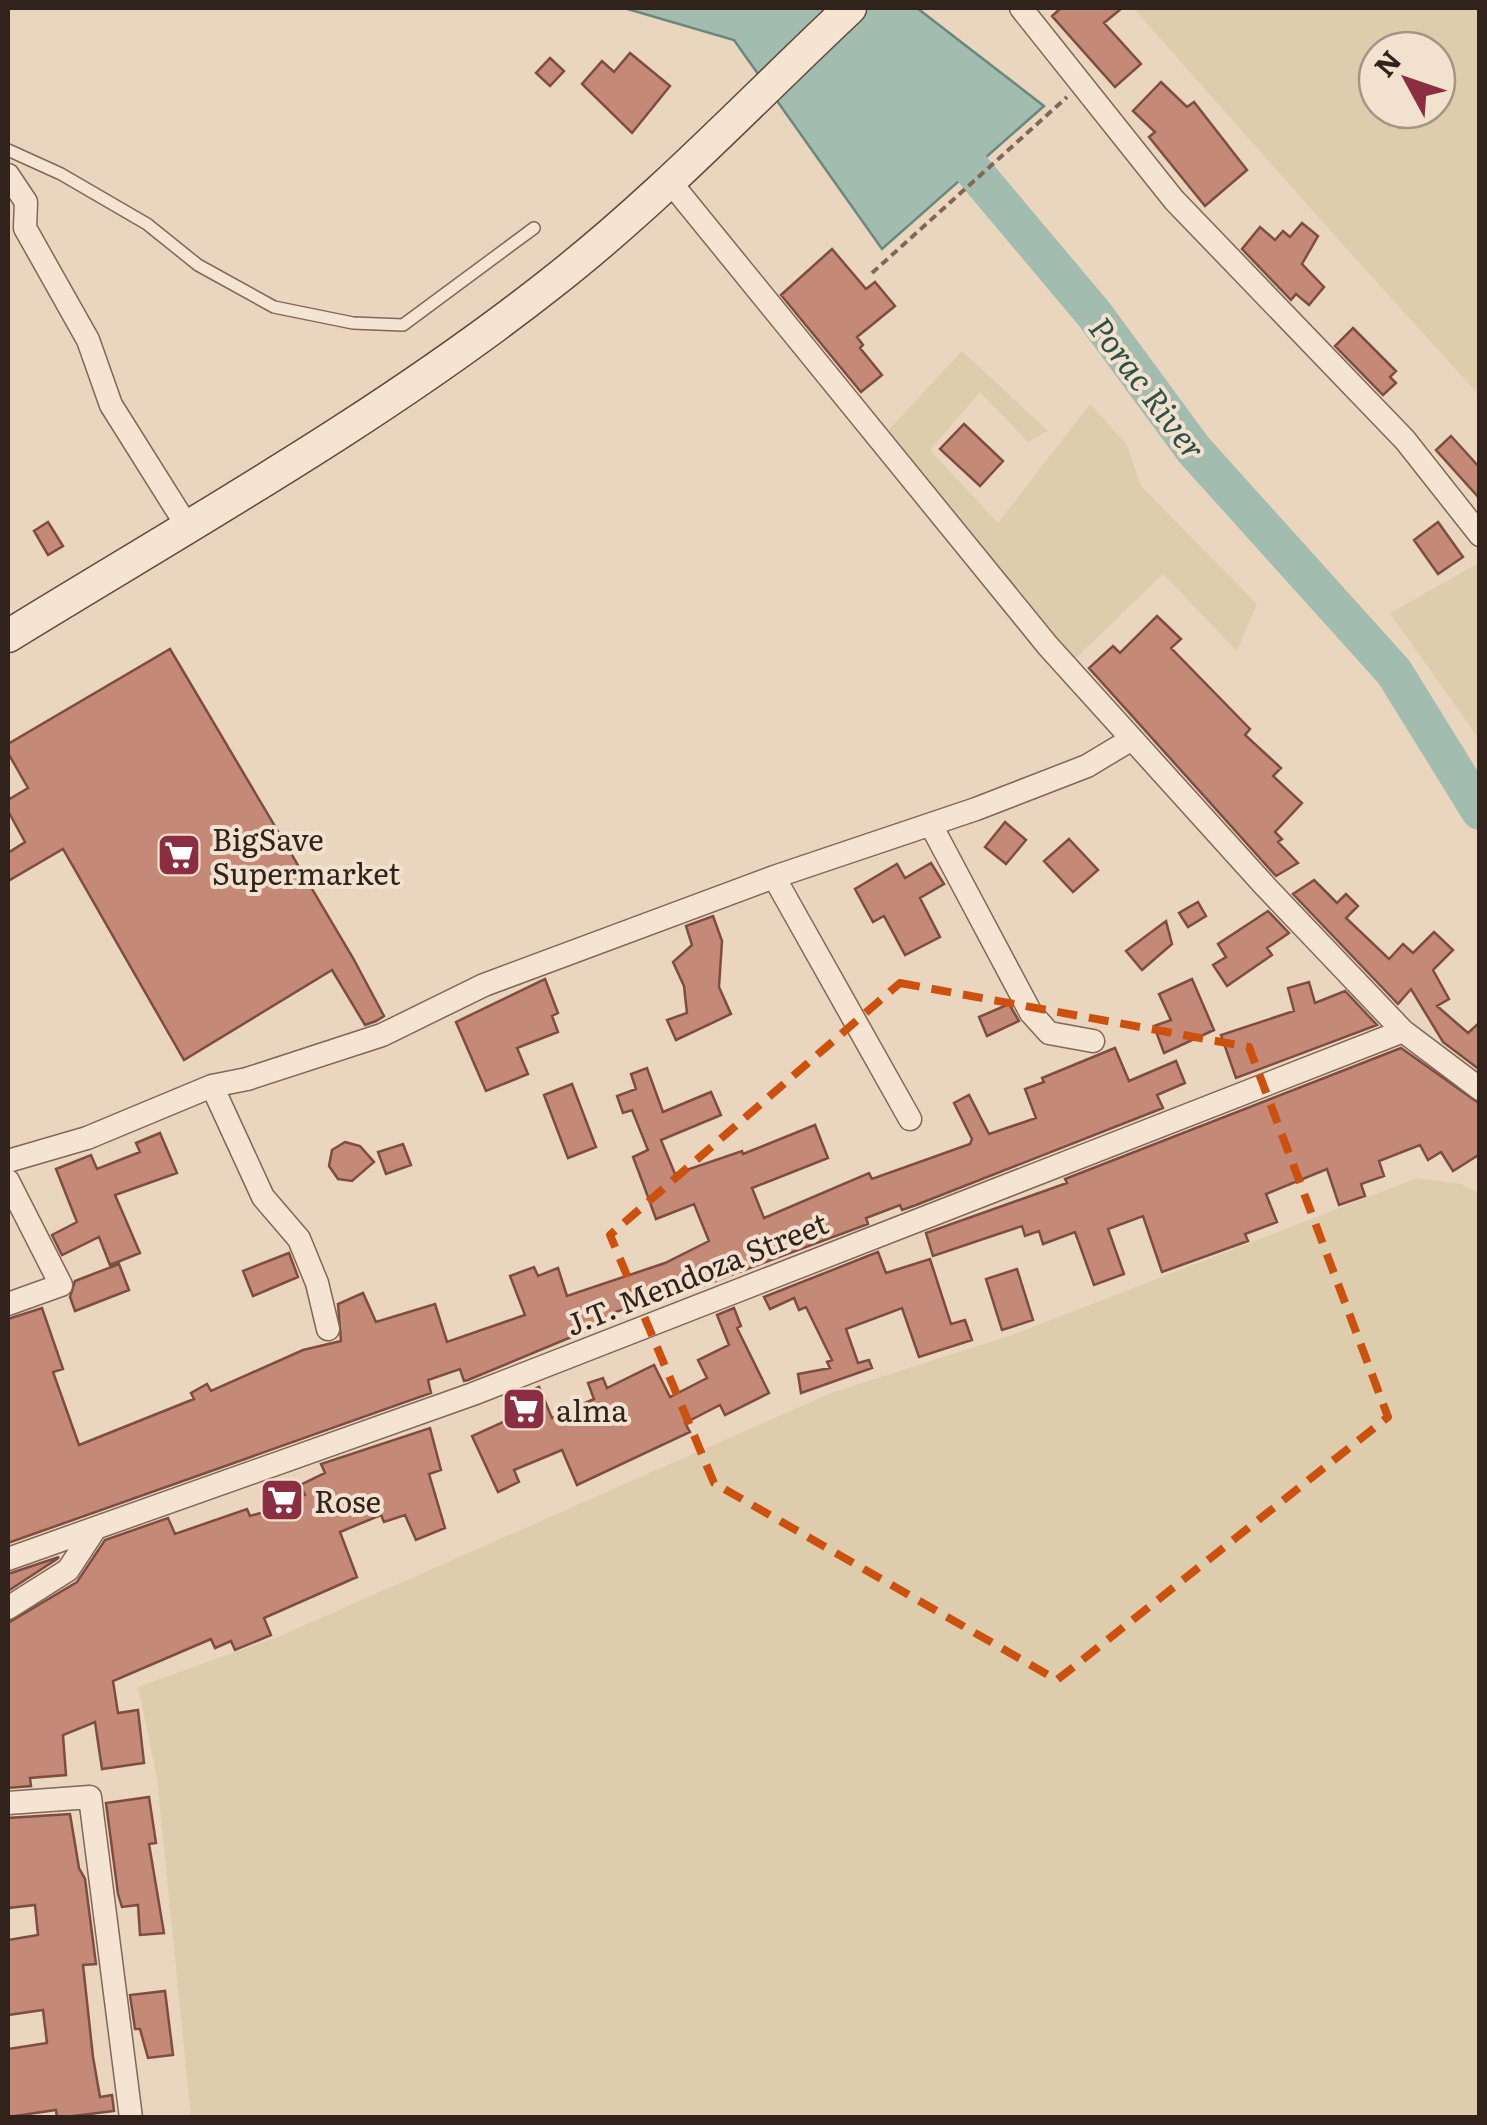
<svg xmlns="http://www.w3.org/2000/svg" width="1487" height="2125" font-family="Literata,serif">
<rect width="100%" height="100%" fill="#ead5bf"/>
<!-- farmland -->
<path fill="#decdad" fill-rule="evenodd" d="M1133 8H1479V395L1344 246ZM1377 50H1437V110H1377Z
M962 351 1048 431 1028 442 980 392 930 450 998 523 1090 404 1127 445 1141 486 1257 604 1237 651 1163 574 1072 662 882 437Z
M1479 563V739L1390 613Z
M1417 1178 1461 1184 1479 1193V2117H191L157 1778 138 1687 280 1636 831 1393 1012 1335Z"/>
<!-- water -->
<path fill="#a2bcaf" stroke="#6a887b" stroke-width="2.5" d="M624 8H917L1044 106 882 249 734 40Z"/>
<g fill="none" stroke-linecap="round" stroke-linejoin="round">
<!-- river -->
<path stroke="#a2bcaf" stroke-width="38" d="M935 133 962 157 1094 314 1194 450 1394 672 1480 811"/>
</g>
<!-- building -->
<path fill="#c58978" stroke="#7e4d41" stroke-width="2.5" d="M1061 8H1122L1104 23 1141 64 1115 87 1052 16Z
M630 53 670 86 632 133 582 84 602 61 614 72Z
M550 58 564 71 550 86 536 73Z
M1161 82 1187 107 1194 102 1247 170 1205 206 1149 137 1155 132 1133 111Z
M1302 223 1318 236 1302 264 1324 287 1309 305 1296 294 1291 300 1242 249 1260 227 1275 240 1283 231 1290 237Z
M832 249 866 289 875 282 895 306 857 337 863 345 860 348 882 375 861 392 781 295Z
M1353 328 1396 371 1390 377 1396 383 1383 395 1335 346Z
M964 424 1003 461 980 486 940 449Z
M1451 436 1480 468V499L1436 450Z
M48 522 63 546 48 555 34 531Z
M1438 522 1463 557 1438 574 1414 540Z
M1157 616 1181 639 1171 648 1250 729 1245 735 1281 768 1273 776 1302 803 1275 832 1282 839 1278 842 1298 863 1276 876 1089 668 1113 646 1120 653Z
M170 649 353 958 384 1016 376 1021 365 1025 332 970 184 1060 63 849 8 881V853L25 842 8 811V800L28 788 8 753V744Z
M1005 822 1026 840 1006 864 985 847Z
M1069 839 1098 870 1073 892 1044 861Z
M931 863 944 884 920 898 940 937 905 955 884 916 873 922 855 889 897 864 905 878Z
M1314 880 1337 903 1346 894 1358 906 1346 918 1389 959 1403 944 1413 953 1434 932 1453 950 1433 970 1449 999 1437 1006 1468 1033 1480 1022V1070L1443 1042 1411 989 1398 1004 1293 894Z
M1198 902 1206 916 1188 927 1179 913Z
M1268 911 1289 933 1267 948 1272 955 1227 986 1213 965 1226 957 1218 944Z
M713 916 722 941 719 987 731 1014 676 1040 667 1020 687 1013 684 986 673 962 692 945 686 926Z
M1166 921 1172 944 1142 970 1126 951Z
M545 979 558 1013 552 1016 558 1032 517 1048 528 1074 486 1091 456 1022Z
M1192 979 1214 1030 1164 1053 1154 1026 1171 1020 1159 994Z
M1309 982 1315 1003 1345 991 1377 1025 1236 1078 1221 1035 1294 1011 1288 988Z
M1009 1004 1019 1021 987 1036 979 1017Z
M1115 1048 1129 1081 1176 1061 1185 1083 1157 1095 1163 1108 916 1205 902 1210 900 1205 866 1218 868 1224 699 1287 615 1312 617 1318 468 1380 464 1381 460 1369 428 1380 431 1393 8 1543V1319L42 1308 63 1369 53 1372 79 1445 194 1399 191 1393 207 1384 211 1391 303 1350 341 1341 338 1304 363 1293 376 1322 435 1304 447 1342 525 1315 510 1276 534 1267 538 1276 558 1268 567 1296 665 1263 709 1241 694 1204 656 1219 644 1186 633 1157 648 1150 632 1110 623 1113 617 1096 636 1089 631 1074 647 1068 663 1112 711 1092 721 1115 661 1140 675 1174 742 1151 743 1154 815 1125 828 1158 752 1188 764 1218 869 1173 872 1179 970 1144 972 1139 954 1103 969 1095 989 1134 1036 1118 1025 1089 1044 1082 1042 1078Z
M1401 1048 1480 1104V1154L1453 1171 1441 1152 1428 1160 1420 1145 1379 1161 1384 1176 1361 1184 1365 1196 1339 1205 1327 1169 1266 1194 1277 1222 1245 1234 1248 1241 1162 1272 1143 1216 1108 1229 1124 1274 1094 1285 1075 1232 1043 1244 1039 1231 1025 1236 1022 1226 933 1256 926 1233 1067 1183 1065 1179Z
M572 1084 596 1147 568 1158 544 1095Z
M160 1133 177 1173 115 1195 140 1253 110 1265 99 1237 62 1255 52 1235 77 1222 56 1169 91 1155 97 1169 140 1152 136 1143Z
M345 1142 360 1146 374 1162 352 1181 338 1179 329 1166 332 1150Z
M403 1144 411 1165 386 1174 378 1152Z
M878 1252 886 1273 930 1259 951 1324 965 1320 972 1340 919 1357 902 1308 846 1329 858 1363 869 1360 872 1368 801 1393 798 1374 830 1368 827 1362 832 1360 806 1307 799 1310 794 1298 770 1309 764 1297Z
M289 1253 298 1277 253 1296 243 1271Z
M119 1264 129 1290 75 1311 70 1297 75 1281Z
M1017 1269 1033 1320 1002 1330 986 1279Z
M734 1308 741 1326 737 1328 769 1393 725 1415 720 1405 685 1423 690 1432 577 1485 562 1450 514 1470 519 1482 498 1492 472 1436 523 1413 516 1397 539 1387 552 1418 594 1399 588 1383 603 1378 607 1388 654 1365 670 1397 707 1378 698 1360 729 1345 717 1315Z
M430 1428 441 1470 429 1474 445 1528 416 1540 405 1515 384 1522 381 1515 340 1532 357 1577 264 1618 271 1635 235 1650 231 1641 215 1648 211 1639 113 1681 118 1713 138 1710 144 1763 102 1769 95 1722 63 1735 66 1775 30 1778 31 1786 8 1788V1623L77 1582 105 1540 168 1518 175 1534 247 1509 250 1516 271 1510 305 1495 300 1485 325 1473 321 1464Z
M59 1557 57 1559 8 1591V1574Z
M149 1797 156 1843 149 1844 164 1933 140 1935 138 1905 122 1907 118 1894 106 1803Z
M70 1814 79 1868 85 1879 96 1964 83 1965 93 2057 100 2097 112 2095 114 2111 57 2118 56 2110 8 2117V2049L47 2043 43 2010 8 2015V1940L38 1935 35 1905 8 1908V1818Z
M165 1991 173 2055 148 2058 140 2029H135L130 1995Z"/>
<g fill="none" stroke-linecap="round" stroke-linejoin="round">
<defs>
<path id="lane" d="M8 150 61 174 147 224 198 265 274 307 353 323 403 325 534 228"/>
<path id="street" d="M1021 8 1174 200 1405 440 1480 535
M8 175 26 202 25 228 88 340 111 405 187 526
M671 183 1048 646 1266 887 1403 1031 1480 1089
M931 825 1031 1013 1049 1033 1093 1041
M774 877 910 1119
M212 1086 263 1197 299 1239 317 1283 328 1329
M8 1161 87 1138 212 1086 247 1079 382 1035 484 985 774 877 976 809 1087 766 1132 739
M8 1181 61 1285 8 1304
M8 1559 473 1394 1403 1031
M8 1608 68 1570 93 1532
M8 1803 90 1797 131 2118"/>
<path id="secondary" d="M8 636C190 524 380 418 549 285 657 201 751 101 850 8"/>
</defs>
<!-- lane casing -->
<use href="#lane" stroke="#816659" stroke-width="14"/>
<!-- street casing -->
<use href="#street" stroke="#816659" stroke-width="25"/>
<!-- secondary casing -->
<use href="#secondary" stroke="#62483c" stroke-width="35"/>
<!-- path -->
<path stroke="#816659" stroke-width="4" stroke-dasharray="8 5" stroke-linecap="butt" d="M872 273 1067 97"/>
<!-- lane -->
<use href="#lane" stroke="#f5e4d1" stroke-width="11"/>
<!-- street -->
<use href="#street" stroke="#f5e4d1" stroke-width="22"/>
<!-- secondary -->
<use href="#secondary" stroke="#f5e4d1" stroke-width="32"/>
</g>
<!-- marked area -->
<path fill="none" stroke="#cd510e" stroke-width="8" stroke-dasharray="20 12" stroke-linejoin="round" d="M900 983 1249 1047 1388 1417 1057 1680 714 1483 610 1235Z"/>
<!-- icons -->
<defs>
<symbol id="supermarket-square" viewBox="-11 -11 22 22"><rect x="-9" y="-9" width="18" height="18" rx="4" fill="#8b2e41" stroke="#f2e1ce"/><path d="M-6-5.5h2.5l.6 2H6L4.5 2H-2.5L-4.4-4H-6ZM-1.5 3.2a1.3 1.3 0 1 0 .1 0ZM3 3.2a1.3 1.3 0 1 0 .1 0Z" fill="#fff"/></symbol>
</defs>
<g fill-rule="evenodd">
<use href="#supermarket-square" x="154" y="830" width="50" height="50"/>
<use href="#supermarket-square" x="499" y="1384" width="50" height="50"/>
<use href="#supermarket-square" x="257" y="1475" width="50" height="50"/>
</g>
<g text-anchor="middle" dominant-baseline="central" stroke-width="8" stroke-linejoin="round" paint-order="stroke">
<!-- poi labels -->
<g font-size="30" fill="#31221c" stroke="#f2e1ce" text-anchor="start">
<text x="212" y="838">BigSave<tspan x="212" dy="34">Supermarket</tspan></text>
<text x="556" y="1409">alma</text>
<text x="314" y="1500">Rose</text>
</g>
<!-- street labels -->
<g font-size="30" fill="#31221c" stroke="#f2e1ce">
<text transform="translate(696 1272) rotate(-22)">J.T. Mendoza Street</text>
</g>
<!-- water labels -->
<g font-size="32" font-style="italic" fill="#2d5047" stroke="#f2e1ce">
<text transform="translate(1149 387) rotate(53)">Porac River</text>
</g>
</g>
<!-- border -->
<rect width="1487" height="2125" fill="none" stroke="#31221c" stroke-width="20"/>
<!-- north arrow -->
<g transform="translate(1407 80) rotate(310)"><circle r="48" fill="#f2e1ce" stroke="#a59587" stroke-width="2.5"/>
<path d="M0-8L18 38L0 25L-18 38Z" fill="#8b2e41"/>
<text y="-15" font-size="28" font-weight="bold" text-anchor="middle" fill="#31221c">N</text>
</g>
</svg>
